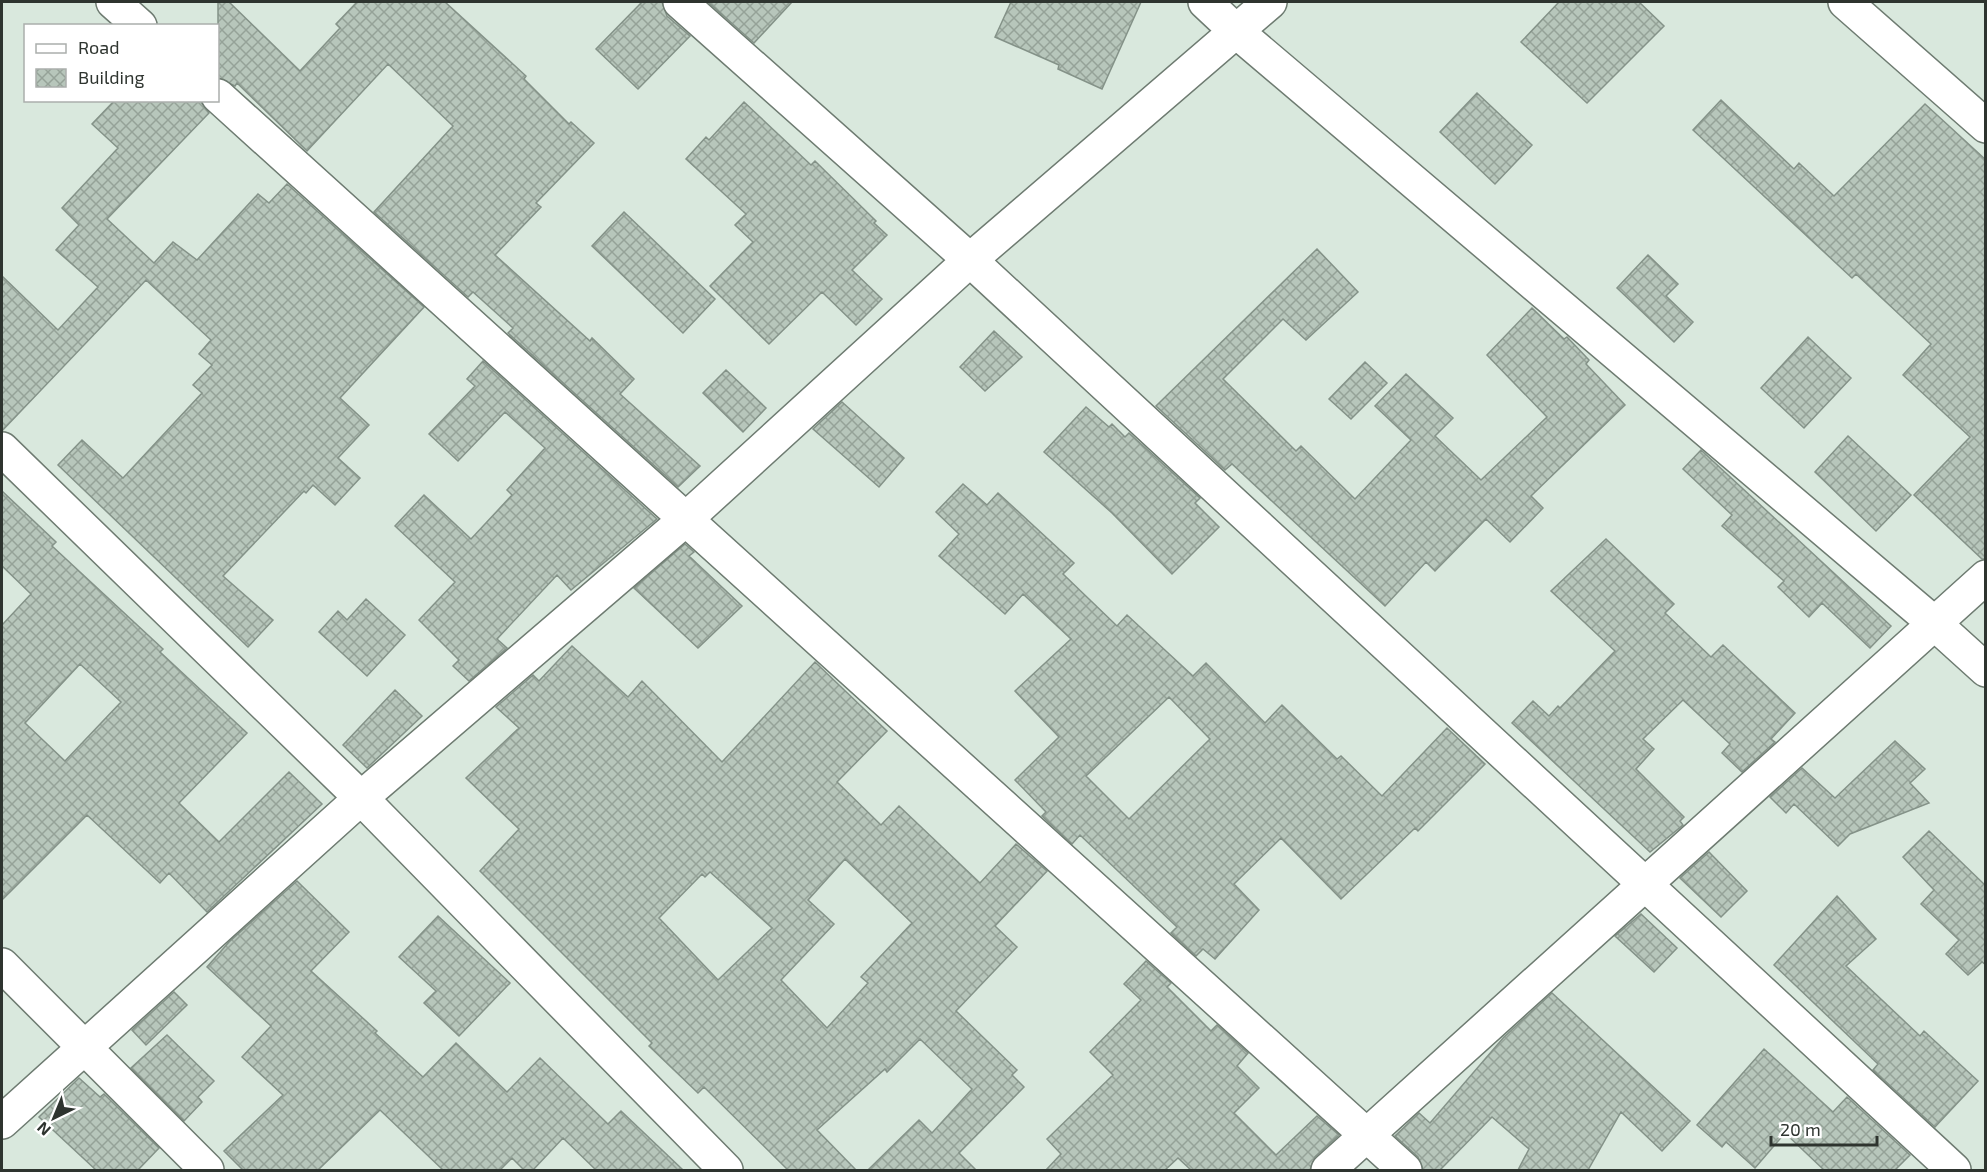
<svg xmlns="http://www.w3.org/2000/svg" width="1987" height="1172" font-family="'Exo 2',sans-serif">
<defs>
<pattern id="building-cross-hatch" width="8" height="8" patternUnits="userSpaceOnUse" patternTransform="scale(1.5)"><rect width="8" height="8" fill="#b7c6bb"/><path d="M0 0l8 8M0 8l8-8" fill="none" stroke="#95a298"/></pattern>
</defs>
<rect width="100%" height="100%" fill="#d9e8dd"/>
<!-- building -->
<path fill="url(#building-cross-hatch)" stroke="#849288" stroke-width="1.5" fill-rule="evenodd" d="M218 2H229L300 71 340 28 336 24 357 2H445L526 76 524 79 569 124 571 122 594 143 536 203 541 207 495 255 590 341 592 338 634 379 620 394 700 466 678 487 508 333 513 328 473 292 468 297 374 212 453 126 388 64 307 151 237 83 235 86 218 78Z
M642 2H662L667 16 690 36 638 89 596 49Z
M708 2H792L754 43Z
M1011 2H1141L1102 89 1058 69 1059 65 995 37Z
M1559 2H1639L1664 26 1587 103 1521 42Z
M1477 93 1532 145 1495 184 1440 132Z
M115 100H200L209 113 107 219 154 263 173 242 197 260 258 194 269 203 287 184 424 307 340 398 369 425 338 458 360 478 335 505 313 485 306 493 304 491 223 576 273 620 248 647 58 465 82 440 123 478 202 393 193 385 212 365 199 354 211 340 146 280 2 431V276L58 330 98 287 56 250 79 225 62 208 118 148 92 124Z
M1721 100 1794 169 1799 163 1834 196 1925 104 1986 160V559H1982L1914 495 1970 437 1903 375 1931 344 1856 274 1852 278 1693 130Z
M744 102 811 165 815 161 876 221 874 223 887 235 852 270 882 299 856 325 822 292 769 344 710 286 753 242 735 225 746 214 686 159 706 137 709 140Z
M624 212 715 299 683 333 592 246Z
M1317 249 1358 292 1306 340 1283 319 1223 379 1296 451 1301 446 1355 499 1411 440 1375 406 1406 374 1453 418 1435 436 1481 480 1547 417 1487 355 1532 308 1564 339 1567 337 1589 360 1586 364 1625 405 1531 496 1543 508 1510 542 1486 519 1435 571 1426 562 1385 606 1232 464 1225 470 1156 406Z
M1648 255 1678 284 1666 296 1693 322 1674 342 1617 288Z
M994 331 1022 357 985 391 960 367Z
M1808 337 1851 378 1804 428 1761 388Z
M483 361 657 519 571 590 557 575 497 639 507 648 469 681 453 666 459 660 419 620 455 582 395 526 424 495 471 539 512 495 507 490 545 448 505 412 458 461 429 434 475 386 467 379Z
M1365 362 1387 383 1351 419 1329 399Z
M726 370 766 408 743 432 703 393Z
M842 402 904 458 879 487 813 429Z
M1086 407 1109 427 1112 424 1125 437 1129 433 1200 498 1195 503 1219 527 1172 574 1112 513 1044 452Z
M1848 436 1911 495 1876 531 1815 472Z
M1701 450 1891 626 1870 648 1822 603 1809 617 1778 587 1784 581 1722 526 1732 515 1683 469Z
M963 484 987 505 998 493 1074 563 1063 574 1117 626 1127 615 1193 676 1206 663 1265 723 1282 705 1337 759 1341 756 1382 796 1447 728 1485 764 1418 831 1415 828 1341 899 1281 838 1234 884 1259 910 1215 959 1203 949 1196 956 1171 933 1177 927 1080 835 1072 844 1042 816 1046 812 1015 780 1059 737 1015 691 1071 639 1023 594 1005 614 939 556 959 534 936 512ZM1169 697 1210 739 1129 819 1086 776Z
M2 491 56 542 52 546 163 649 160 652 247 733 179 803 219 842 289 772 322 804 207 912 169 873 160 883 87 815 2 900V625L31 594 2 566ZM80 664 121 702 65 761 25 723Z
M1606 539 1674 604 1665 613 1711 657 1723 645 1795 713 1771 739 1775 742 1742 772 1722 753 1730 744 1683 700 1643 739 1654 749 1636 769 1684 817 1680 821 1683 825 1650 852 1512 723 1533 701 1549 716 1558 706 1560 708 1615 651 1551 591Z
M685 544 694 552 689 556 742 606 698 648 634 588Z
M366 599 405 635 367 676 319 632 338 611 347 620Z
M572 646 628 697 642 681 722 762 815 662 887 731 837 782 881 825 899 806 980 883 1016 844 1047 871 995 926 1017 947 956 1011 1017 1070 1012 1075 1024 1087 959 1153 976 1170H868L919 1120 932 1133 972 1089 920 1039 887 1072 885 1069 817 1130 856 1170H788L704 1087 698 1093 649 1046 652 1043 480 871 519 829 466 778 519 728 496 707 533 675 539 681ZM845 859 912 923 861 977 868 983 827 1028 781 980 834 924 808 900ZM710 872 772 928 718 980 659 918 702 874 705 877Z
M395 690 422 716 367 768 343 745Z
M1895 741 1925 769 1910 783 1929 803 1850 834 1838 846 1794 804 1786 813 1770 797 1802 768 1835 798Z
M1929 831 1986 886V965L1982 962 1968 975 1946 954 1959 940 1921 904 1934 890 1903 857Z
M1709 852 1747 891 1721 917 1680 878Z
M297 881 349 932 311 971 377 1031 375 1033 423 1077 456 1043 507 1092 540 1058 608 1124 621 1111 683 1170H596L563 1138 533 1170H524L512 1158 500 1170H443L380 1110 318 1170H243L224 1151 283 1095 242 1057 271 1026 207 967 229 942Z
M1837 896 1876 939 1846 966 1920 1036 1924 1031 1978 1081 1935 1127 1873 1070 1878 1064 1774 965Z
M1641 914 1677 948 1654 972 1615 936Z
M438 916 510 983 459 1036 424 1003 436 991 399 957Z
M1146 961 1171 983 1167 987 1211 1031 1217 1025 1248 1053 1237 1066 1259 1088 1234 1113 1276 1155 1317 1116 1339 1135 1315 1157 1310 1170H1191L1178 1158 1165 1170H1046L1061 1154 1047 1139 1113 1075 1090 1052 1141 1000 1124 984Z
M174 992 187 1005 146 1045 132 1030Z
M1552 993 1690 1121 1662 1151 1621 1112 1588 1170H1518L1529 1149 1492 1117 1440 1170H1423L1418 1157 1395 1136 1419 1113 1430 1123 1504 1037Z
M167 1035 214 1081 198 1097 202 1102 184 1121 131 1068Z
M1764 1049 1833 1112 1847 1097 1910 1155 1895 1170H1824L1785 1133 1755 1168 1726 1142 1722 1147 1697 1125Z
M79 1078 100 1097 104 1094 159 1148 138 1170H96L39 1117Z"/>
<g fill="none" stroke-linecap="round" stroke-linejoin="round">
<defs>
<path id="minor" d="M113 2 140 26
M680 2 970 260 1954 1170
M1205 2 1237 32 1934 623 1986 670
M1845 2 1986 126
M218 96 1405 1170
M2 449 361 798 726 1170
M2 965 207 1170
M2 1122 361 798 686 519 970 260 1270 2
M1328 1170 1986 577"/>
</defs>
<!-- minor casing -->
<use href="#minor" stroke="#6e7b71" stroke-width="36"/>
<!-- minor -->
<use href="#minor" stroke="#fff" stroke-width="33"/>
</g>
<!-- border -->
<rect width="1987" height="1172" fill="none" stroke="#2e342f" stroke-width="6"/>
<!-- legend -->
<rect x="24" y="24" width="195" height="78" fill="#ffffff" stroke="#abaeac" stroke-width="1.5"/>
<rect x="36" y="44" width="30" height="9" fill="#ffffff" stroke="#abaeac" stroke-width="1.5"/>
<text x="78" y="54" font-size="18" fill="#2e342f">Road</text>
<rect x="36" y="69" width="30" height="18" fill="url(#building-cross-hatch)" stroke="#abaeac" stroke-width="1.5"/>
<text x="78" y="84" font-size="18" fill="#2e342f">Building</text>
<!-- north arrow -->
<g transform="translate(54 1118) rotate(223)" stroke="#ffffff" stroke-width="4.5" paint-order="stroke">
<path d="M0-4.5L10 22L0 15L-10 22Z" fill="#2e342f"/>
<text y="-9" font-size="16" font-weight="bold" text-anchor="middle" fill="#2e342f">N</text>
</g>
<!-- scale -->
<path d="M1771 1136v9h106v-9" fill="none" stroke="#2e342f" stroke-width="3"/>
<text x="1780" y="1136" font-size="18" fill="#2e342f" stroke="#ffffff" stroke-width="4.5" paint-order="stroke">20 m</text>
</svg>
